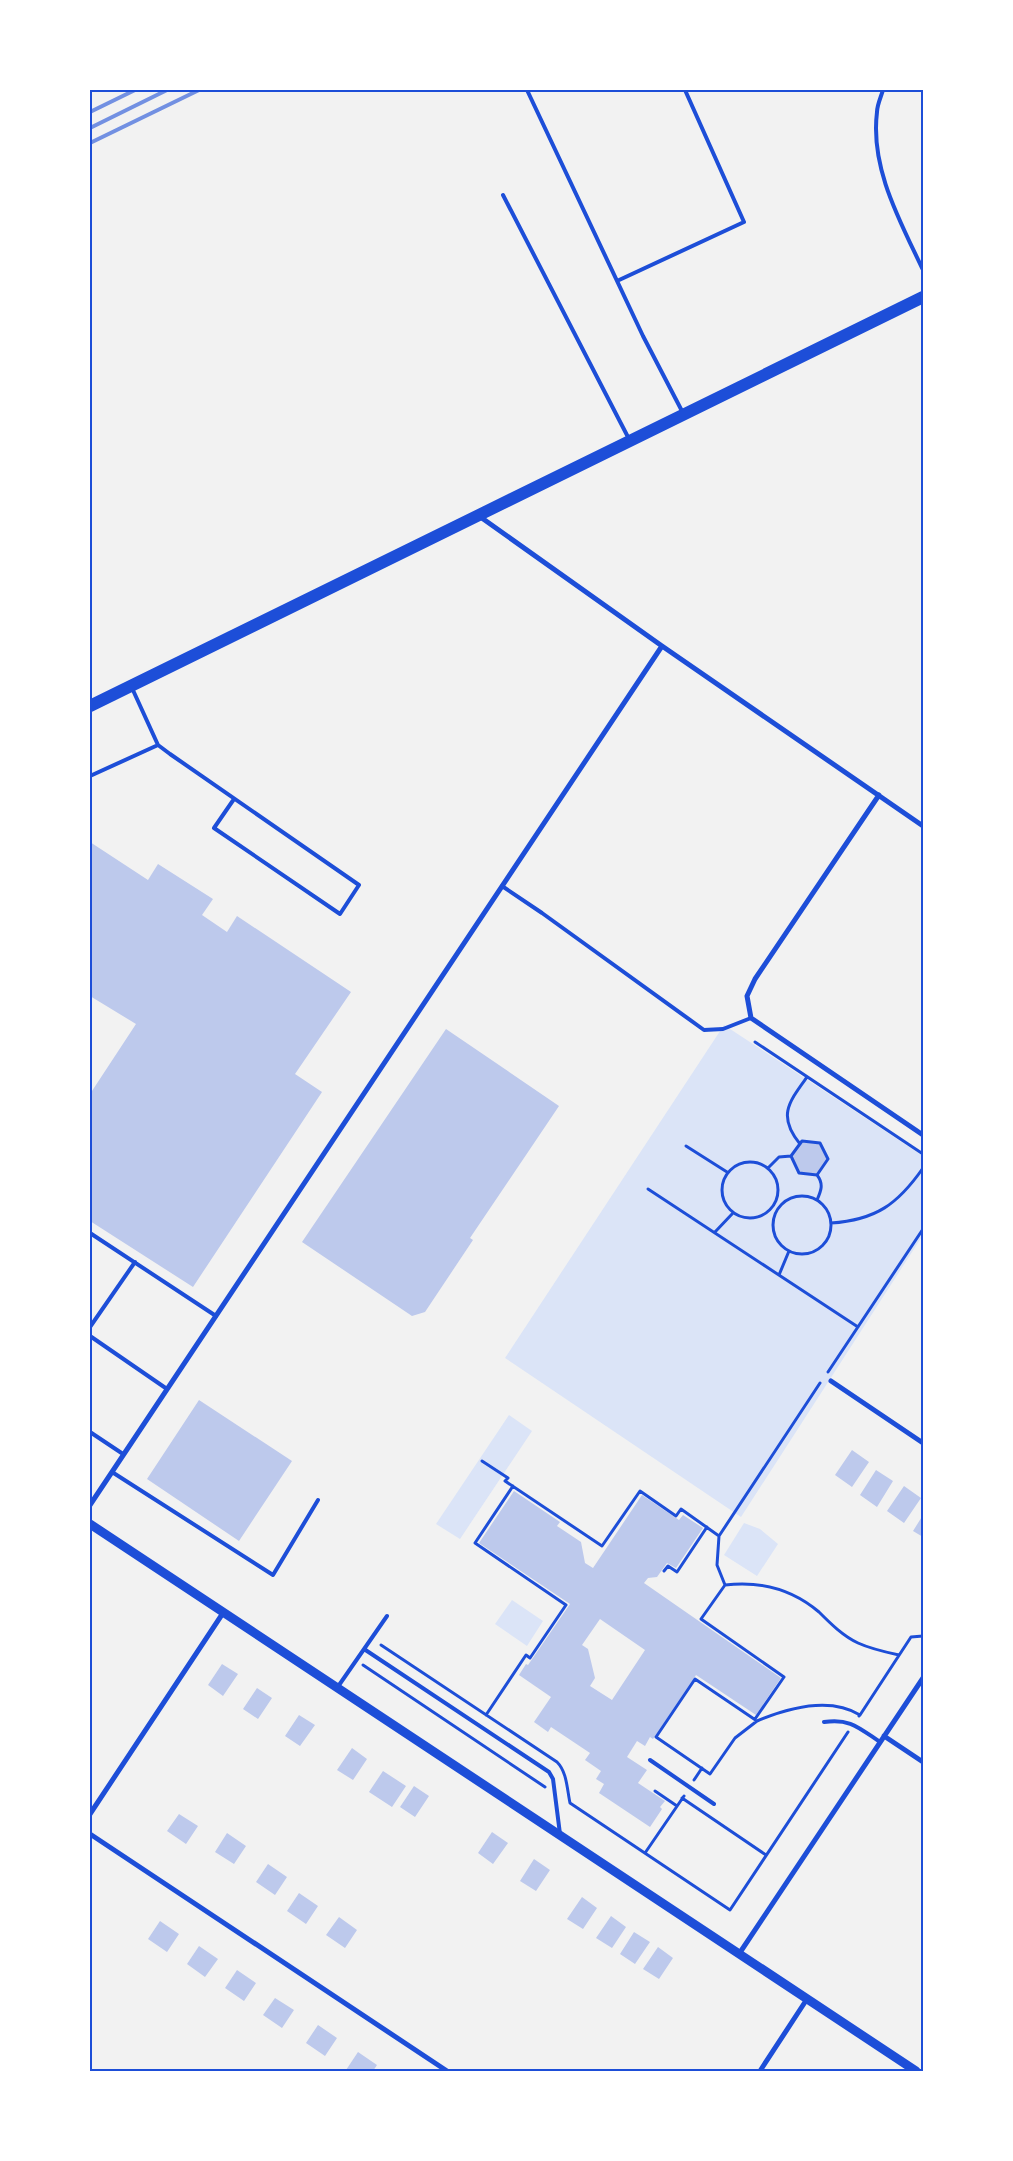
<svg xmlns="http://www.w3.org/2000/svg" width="1013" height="2161" font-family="'Exo 2',sans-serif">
<rect width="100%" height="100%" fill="#f2f2f2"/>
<!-- green -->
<path fill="#dbe4f7" d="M724 1025 923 1156V1235L741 1517 505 1358Z
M509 1415 532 1431 460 1539 436 1524Z
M744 1523 760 1529 778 1544 757 1576 724 1555Z
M512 1600 543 1621 527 1646 495 1624Z"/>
<!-- building -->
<path fill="#bdc9ec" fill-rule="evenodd" d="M90 842 148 880 158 864 213 899 202 915 227 932 237 916 351 992 295 1074 322 1092 193 1287 90 1221V1094L136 1024 90 996Z
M446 1029 559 1106 470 1238 473 1240 425 1312 412 1316 302 1242Z
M802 1142 819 1144 827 1159 817 1174 800 1172 792 1156Z
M199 1400 292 1461 239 1541 147 1479Z
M852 1450 869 1462 852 1487 835 1475Z
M876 1470 893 1481 877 1507 860 1495Z
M904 1486 921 1498 904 1523 887 1511Z
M514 1491 560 1522 557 1526 581 1542 585 1563 593 1568 642 1495 679 1520 683 1515 703 1528 676 1568 667 1563 657 1577 648 1578 644 1583 781 1678 756 1715 696 1675 653 1739 650 1737 645 1746 637 1741 627 1757 647 1770 638 1783 665 1801 660 1807 662 1809 650 1827 599 1793 604 1784 596 1779 601 1771 585 1760 590 1753 551 1727 548 1732 534 1722 551 1697 519 1675 526 1664 528 1665 570 1604 479 1543ZM600 1619 645 1650 612 1700 590 1686 595 1678 588 1649 582 1645Z
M923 1515V1537L913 1531Z
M222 1664 238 1674 223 1696 208 1685Z
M257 1688 272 1698 258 1719 243 1709Z
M299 1715 315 1725 300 1746 285 1736Z
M352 1748 367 1759 353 1780 337 1770Z
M383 1771 406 1786 392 1807 369 1792Z
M414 1786 429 1796 415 1817 400 1807Z
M179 1814 198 1826 186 1844 167 1831Z
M492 1832 508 1843 493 1864 478 1853Z
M227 1833 246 1846 234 1864 215 1852Z
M534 1859 550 1870 536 1891 520 1881Z
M268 1864 287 1877 275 1895 256 1882Z
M299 1893 318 1906 306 1924 287 1911Z
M582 1897 597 1908 583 1929 567 1919Z
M611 1916 626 1927 612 1948 596 1938Z
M339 1917 357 1930 345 1948 326 1935Z
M160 1921 179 1934 167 1952 148 1939Z
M634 1932 650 1942 635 1964 620 1954Z
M199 1946 218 1959 205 1977 187 1964Z
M658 1947 673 1958 659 1979 643 1969Z
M237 1970 256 1983 244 2001 225 1988Z
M275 1998 294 2010 282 2028 263 2015Z
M318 2025 337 2038 325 2056 306 2043Z
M358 2052 377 2065 373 2071 346 2070Z"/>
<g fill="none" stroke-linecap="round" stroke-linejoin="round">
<!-- path -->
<path stroke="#1d4ed8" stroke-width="3" d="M755 1042 923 1154
M802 1141 820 1143 828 1159 817 1175 799 1173 791 1156Z
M800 1144C777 1116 789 1102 807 1077
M686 1146 727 1172
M722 1190a28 28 0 1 1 56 0a28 28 0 1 1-56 0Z
M768 1168 779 1157 791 1156
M648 1189 858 1327
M773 1225a29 29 0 1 1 58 0a29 29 0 1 1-58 0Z
M817 1200C821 1191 824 1184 817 1175
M831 1223C876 1220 898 1204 923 1168
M715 1232 733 1213
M779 1275 789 1251
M828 1372 923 1229
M482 1461 508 1478 505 1481 602 1546 640 1491 676 1516 681 1509 719 1536 820 1383
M719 1536 717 1565 725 1585
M664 1571 668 1566 677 1572 707 1527
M381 1645 557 1762C567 1772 567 1789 570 1803L730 1910 848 1732
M363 1665 545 1787
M695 1679 757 1721 735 1738 710 1774 656 1737Z
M486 1715 526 1655 530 1658 566 1605 475 1543 513 1486
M860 1715 911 1637 923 1636
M755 1719 784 1677 701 1619 725 1585C759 1581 792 1589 819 1612 831 1624 843 1636 858 1643 871 1649 885 1652 899 1655
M757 1721C788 1708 829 1696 860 1715L859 1716
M694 1780 702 1768
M655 1791 677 1806
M682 1798 766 1855
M645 1853 684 1796"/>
<!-- service -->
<path stroke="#1d4ed8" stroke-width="4" d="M527 90 643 336 683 413
M883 90C881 97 877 105 877 112 870 168 900 221 923 270
M503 195 629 439
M617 281 744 222 685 90
M158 745 170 754 359 885 340 914 214 828 234 799
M90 776 158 745 132 688
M502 886 542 913 704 1030 723 1029 751 1018
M90 1233 216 1316
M90 1327 135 1262
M90 1336 167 1389
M90 1432 123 1454
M112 1472 273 1575 318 1500
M364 1649 549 1772 553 1779 560 1834
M337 1688 387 1616
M824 1722C850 1718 859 1728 880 1742
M650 1760 714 1804"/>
<!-- minor -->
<path stroke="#1d4ed8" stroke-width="5" d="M479 516 662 646 923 826
M879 795 755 979 747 996 751 1018 923 1135
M831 1381 923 1443
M90 1505 662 646
M884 1736 923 1762
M90 1814 223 1613
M90 1834 447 2071
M739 1954 923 1678
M760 2071 807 1999"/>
<!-- tertiary -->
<path stroke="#1d4ed8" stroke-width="9" d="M90 1524 916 2071"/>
<!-- primary -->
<path stroke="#1d4ed8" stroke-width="12" d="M90 706 923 297"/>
<!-- rail -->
<path stroke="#7290e2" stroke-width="4" d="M90 112 135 90
M90 128 167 90
M90 143 199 90"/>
</g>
<!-- border -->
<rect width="1013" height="2161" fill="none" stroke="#ffffff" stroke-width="182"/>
<rect x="91" y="91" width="831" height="1979" fill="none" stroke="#1d4ed8" stroke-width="2"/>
</svg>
